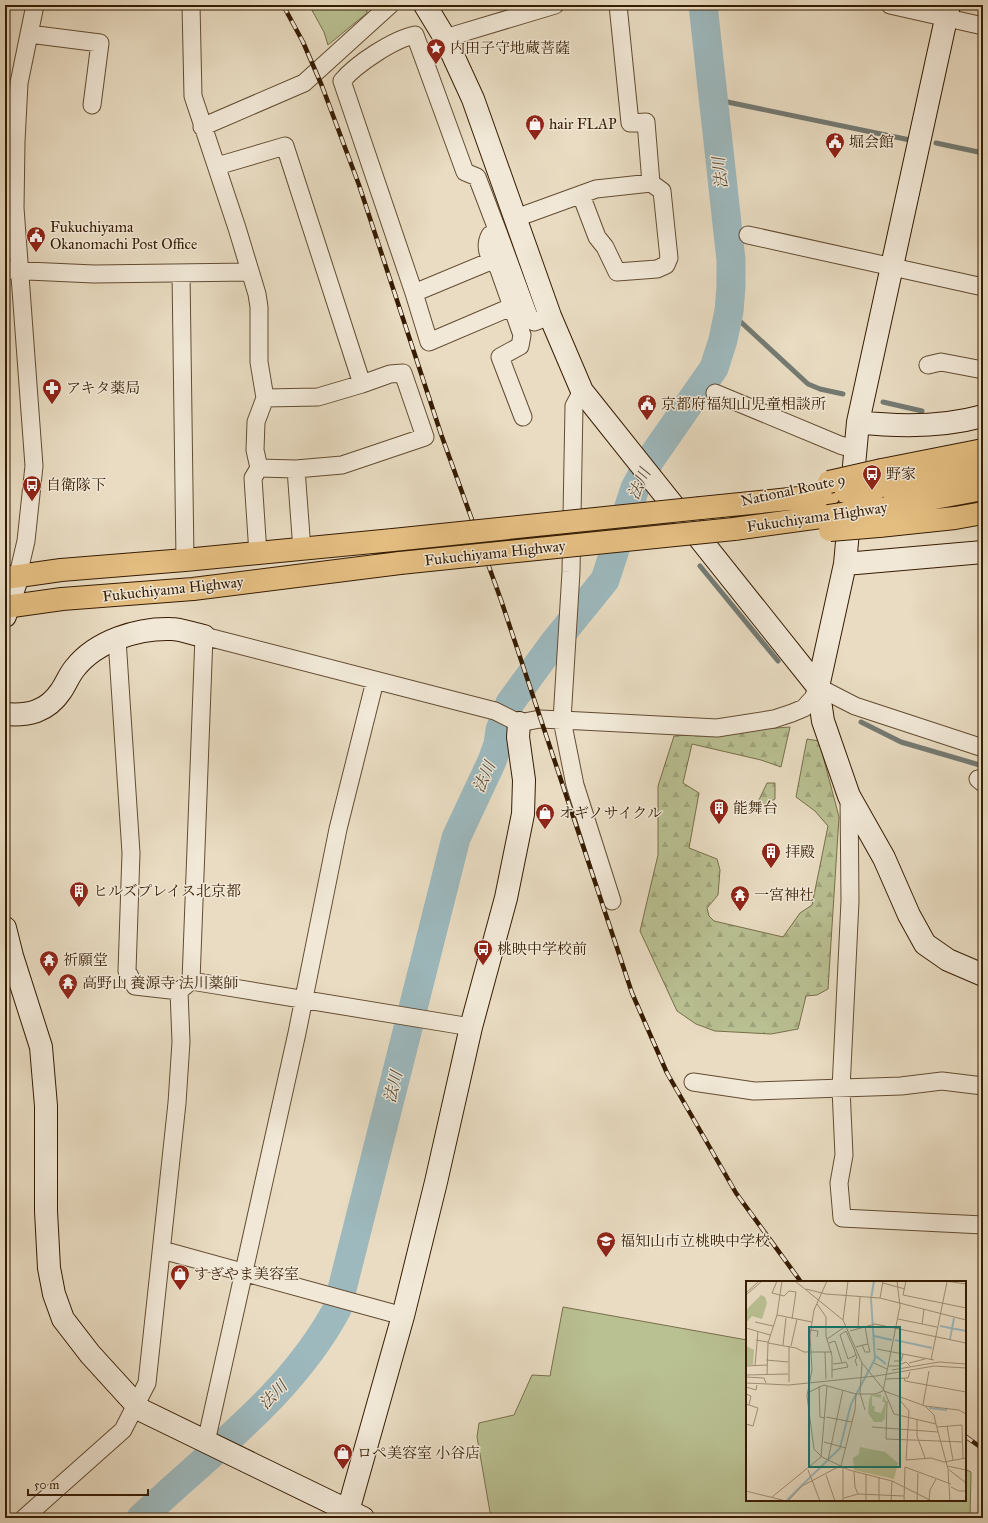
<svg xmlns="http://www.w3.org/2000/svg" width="988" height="1523" font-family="'IM FELL Great Primer','Noto Serif JP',serif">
<defs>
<pattern id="forest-firs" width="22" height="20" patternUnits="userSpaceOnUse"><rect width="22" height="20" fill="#b9c092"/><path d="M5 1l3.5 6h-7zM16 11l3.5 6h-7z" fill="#a0a47c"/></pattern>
</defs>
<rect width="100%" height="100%" fill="#e9dcc2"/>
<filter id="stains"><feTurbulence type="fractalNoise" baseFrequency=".005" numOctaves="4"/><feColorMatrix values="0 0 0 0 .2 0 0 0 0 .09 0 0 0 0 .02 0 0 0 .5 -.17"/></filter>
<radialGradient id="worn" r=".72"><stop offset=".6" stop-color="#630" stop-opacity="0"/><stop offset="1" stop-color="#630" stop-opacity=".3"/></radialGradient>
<!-- forest -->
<path fill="url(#forest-firs)" stroke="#786e4a" d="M790 727 781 767 761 760 692 744 683 783 699 793 689 848 717 859 720 870 718 895 707 908 709 916 714 921 783 937 800 913 812 905 828 826 815 811 796 797 807 739 819 741 839 817 828 989 817 995 806 996 798 1029 771 1034 715 1031 696 1024 677 1011 640 931 658 855V786L674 736Z
M767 783H775V799L764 805 758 802Z"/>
<!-- green -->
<path fill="#b9c092" stroke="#786e4a" d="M309 5H367V13L328 45 324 32Z
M563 1307 747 1340V1500H965V1469L971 1472 970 1518H491L477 1437 479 1423 514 1415 532 1375 550 1376Z"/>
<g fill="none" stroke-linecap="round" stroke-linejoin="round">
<!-- stream -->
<path stroke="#747a73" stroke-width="5" d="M713 99 910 140
M936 143 983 153
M729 311 808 384 820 389 843 394
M883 402 922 411
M635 488 639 491
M700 566 778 661
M861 722 901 742 983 766"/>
<!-- river -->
<path stroke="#9db9be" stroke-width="29" d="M141 1518C210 1452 291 1395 337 1309L456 838 492 761 498 744 500 730 510 703 553 644 605 580 635 488 650 460 714 368 723 340 729 311 731 287V260L703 5"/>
<defs>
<path id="street" d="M191 5 193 96 237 228 257 294 259 307V362L265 398 256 422 255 450 259 468 253 478 258 554
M618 5 630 123 646 122 651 183
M890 5 983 26
M29 34 100 43 92 105
M445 38 555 5
M202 127 304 83 390 5
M217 166 285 146 362 384 318 397 265 398
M516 218 596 189 651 183 662 191 669 258 666 265 657 269 617 272 605 247 597 237 581 195
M498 232 530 319 534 322 550 316
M748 235 983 287
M5 270 94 274 250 272
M181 273 185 560
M414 293 491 261
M511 307 429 342 414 293 342 81C356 64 394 39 415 35L465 172 477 177 498 232 490 235C484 246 488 259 498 267L522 335 520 346 500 357 523 417
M928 365 941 362 983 370
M582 391 574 406 571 572 562 720 575 785 612 901
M715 393 840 445 854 449
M259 468 296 469 342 465 425 437 403 373 390 374 362 384
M296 469 302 550
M18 575 26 541 34 466 15 208 16 141 19 83 35 5
M117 639 131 853 127 971 135 986 179 991
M978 779 983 783
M849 796 850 901 841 1089 844 1155 839 1183 842 1218 983 1225
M191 981 204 636 495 711 519 723 540 719 562 720 717 728 774 719 792 713 804 708 813 698 818 687 855 706 983 748
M693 1082 754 1091 901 1086 942 1081 983 1086
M162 1250 403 1316
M206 1442 297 1033 338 829 375 681
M24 1518 123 1430 147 1383 177 1103 181 1042 179 991 191 981 471 1027"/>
<path id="secondary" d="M425 5 445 38 473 99 550 316 582 391 818 687
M949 5 858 422 845 564 818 687 823 721 849 796 884 858 909 915 925 944 948 960 983 975
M858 422C899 427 943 427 983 416
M845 564 983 552
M5 616 18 575
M5 714C28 716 47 712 61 691 66 684 69 675 75 668 96 641 138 628 171 629 181 629 193 634 204 636
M5 928 12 956 41 1047 46 1106V1211L49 1268 54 1294 63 1319 90 1354 141 1410 363 1518
M348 1511 403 1316 436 1182 471 1027 506 898 523 814 524 780 518 737 519 723"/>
<path id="highway" d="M882 470 983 450
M882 486 983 468
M701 508 829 495
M880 508 983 489
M879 526 955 518 983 513
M734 529 828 516
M5 578 61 570 185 560 393 540
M5 607 62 599 193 589 400 563"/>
</defs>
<!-- street casing -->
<use href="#street" stroke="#634c32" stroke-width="19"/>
<!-- secondary casing -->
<use href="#secondary" stroke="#361c02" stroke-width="24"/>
<!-- highway casing -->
<use href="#highway" stroke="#361c02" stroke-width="24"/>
<!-- street -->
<use href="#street" stroke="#f1e8d7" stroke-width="17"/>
<!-- secondary -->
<use href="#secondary" stroke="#f1e8d7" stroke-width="22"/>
<!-- highway -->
<use href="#highway" stroke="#e4be81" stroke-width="22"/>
<defs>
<path id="rail" d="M283 5 303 42 322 86 359 185 441 434 501 600 632 993 667 1073 736 1193 801 1282
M965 1436 983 1449"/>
</defs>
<!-- rail casing -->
<use href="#rail" stroke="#361c02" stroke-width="4.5"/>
<!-- rail -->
<use href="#rail" stroke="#f1e8d7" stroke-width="3" stroke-dasharray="9" stroke-linecap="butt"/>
<defs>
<path id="highway-bridge" d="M829 482 882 470
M846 492 882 486
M828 516 880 508
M830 530 879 526
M393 540 701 508
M400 563 734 529"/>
</defs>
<!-- highway-bridge casing -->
<use href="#highway-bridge" stroke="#361c02" stroke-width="24" stroke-linecap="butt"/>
<!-- highway-bridge -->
<use href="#highway-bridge" stroke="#e4be81" stroke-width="22"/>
</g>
<!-- icons -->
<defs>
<symbol id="sight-pin" viewBox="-11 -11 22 30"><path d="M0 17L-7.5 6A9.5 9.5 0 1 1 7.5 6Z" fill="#8f2418" stroke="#f1e8d7"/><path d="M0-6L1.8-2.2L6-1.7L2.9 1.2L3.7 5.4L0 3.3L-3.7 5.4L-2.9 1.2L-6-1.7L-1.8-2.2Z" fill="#fff"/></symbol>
<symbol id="shop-pin" viewBox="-11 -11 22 30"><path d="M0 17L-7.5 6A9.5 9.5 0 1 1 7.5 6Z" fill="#8f2418" stroke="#f1e8d7"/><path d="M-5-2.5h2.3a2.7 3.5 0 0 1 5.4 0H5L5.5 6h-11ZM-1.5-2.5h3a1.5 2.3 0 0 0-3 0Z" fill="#fff"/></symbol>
<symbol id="civic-pin" viewBox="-11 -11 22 30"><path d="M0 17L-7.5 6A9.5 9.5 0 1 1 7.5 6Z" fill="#8f2418" stroke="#f1e8d7"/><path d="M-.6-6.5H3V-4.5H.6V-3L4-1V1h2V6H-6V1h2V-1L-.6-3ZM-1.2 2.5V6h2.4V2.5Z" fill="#fff"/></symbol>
<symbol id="pharmacy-pin" viewBox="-11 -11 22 30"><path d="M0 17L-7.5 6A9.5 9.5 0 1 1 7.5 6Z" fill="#8f2418" stroke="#f1e8d7"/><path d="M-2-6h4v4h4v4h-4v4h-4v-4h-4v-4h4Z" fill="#fff"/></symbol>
<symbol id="bus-pin" viewBox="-11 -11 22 30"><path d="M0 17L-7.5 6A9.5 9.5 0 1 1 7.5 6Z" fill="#8f2418" stroke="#f1e8d7"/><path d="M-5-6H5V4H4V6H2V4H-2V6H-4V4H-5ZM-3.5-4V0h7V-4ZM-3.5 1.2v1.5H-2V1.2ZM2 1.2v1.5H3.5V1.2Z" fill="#fff"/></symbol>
<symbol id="building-pin" viewBox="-11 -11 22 30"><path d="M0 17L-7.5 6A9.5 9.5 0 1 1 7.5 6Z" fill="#8f2418" stroke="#f1e8d7"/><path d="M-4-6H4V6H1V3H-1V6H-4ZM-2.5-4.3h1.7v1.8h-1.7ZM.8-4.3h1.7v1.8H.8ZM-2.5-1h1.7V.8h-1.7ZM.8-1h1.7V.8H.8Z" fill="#fff"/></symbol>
<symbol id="temple-pin" viewBox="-11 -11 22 30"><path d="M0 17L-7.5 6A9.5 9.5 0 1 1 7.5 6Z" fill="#8f2418" stroke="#f1e8d7"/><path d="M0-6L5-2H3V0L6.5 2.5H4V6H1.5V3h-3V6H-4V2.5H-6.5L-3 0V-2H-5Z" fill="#fff"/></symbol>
<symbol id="school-pin" viewBox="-11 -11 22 30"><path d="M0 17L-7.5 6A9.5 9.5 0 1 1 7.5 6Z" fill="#8f2418" stroke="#f1e8d7"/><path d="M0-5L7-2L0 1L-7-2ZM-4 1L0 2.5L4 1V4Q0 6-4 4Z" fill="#fff"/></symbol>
</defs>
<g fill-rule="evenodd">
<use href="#sight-pin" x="425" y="37" width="22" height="30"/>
<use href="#shop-pin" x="524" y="113" width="22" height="30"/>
<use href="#civic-pin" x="824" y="131" width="22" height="30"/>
<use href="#civic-pin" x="25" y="225" width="22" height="30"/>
<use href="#pharmacy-pin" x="41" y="377" width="22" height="30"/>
<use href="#civic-pin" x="636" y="393" width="22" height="30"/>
<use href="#bus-pin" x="861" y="463" width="22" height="30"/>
<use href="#bus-pin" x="21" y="474" width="22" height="30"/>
<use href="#building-pin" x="708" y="797" width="22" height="30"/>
<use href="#shop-pin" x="534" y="802" width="22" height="30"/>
<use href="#building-pin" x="760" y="841" width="22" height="30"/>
<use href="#building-pin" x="68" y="880" width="22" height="30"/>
<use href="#temple-pin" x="729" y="884" width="22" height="30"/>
<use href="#bus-pin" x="472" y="938" width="22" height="30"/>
<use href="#temple-pin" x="38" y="949" width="22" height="30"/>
<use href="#temple-pin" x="57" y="972" width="22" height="30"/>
<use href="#school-pin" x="595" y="1230" width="22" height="30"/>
<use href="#shop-pin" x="169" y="1263" width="22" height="30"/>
<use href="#shop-pin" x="332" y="1442" width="22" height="30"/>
</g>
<g text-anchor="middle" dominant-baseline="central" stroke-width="3" stroke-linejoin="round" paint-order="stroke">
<!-- poi labels -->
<g font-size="15" fill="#361c02" stroke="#f1e8d7" text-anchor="start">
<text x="450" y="48">内田子守地蔵菩薩</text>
<text x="549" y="124">hair FLAP</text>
<text x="849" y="142">堀会館</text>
<text x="50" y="227">Fukuchiyama<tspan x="50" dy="17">Okanomachi Post Office</tspan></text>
<text x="66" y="388">アキタ薬局</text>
<text x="661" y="404">京都府福知山児童相談所</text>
<text x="886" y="474">野家</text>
<text x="46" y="485">自衛隊下</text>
<text x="733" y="808">能舞台</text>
<text x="559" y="813">オギノサイクル</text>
<text x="785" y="852">拝殿</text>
<text x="93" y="891">ヒルズプレイス北京都</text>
<text x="754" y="895">一宮神社</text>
<text x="497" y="949">桃映中学校前</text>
<text x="63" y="960">祈願堂</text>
<text x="82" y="983">高野山 養源寺 法川薬師</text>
<text x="620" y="1241">福知山市立桃映中学校</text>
<text x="194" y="1274">すぎやま美容室</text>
<text x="357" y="1453">ロペ美容室 小谷店</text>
</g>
<!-- street labels -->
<g font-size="15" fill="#361c02" stroke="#f1e8d7">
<text transform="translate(793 490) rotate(-12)">National Route 9</text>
<text transform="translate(817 517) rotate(-8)">Fukuchiyama Highway</text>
<text transform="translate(495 553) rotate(-6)">Fukuchiyama Highway</text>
<text transform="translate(173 589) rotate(-6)">Fukuchiyama Highway</text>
</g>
<!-- water labels -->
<g font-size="16" font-style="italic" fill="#554b3a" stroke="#f1e8d7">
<text transform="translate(720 173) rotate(-96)">法川</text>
<text transform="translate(639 484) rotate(-65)">法川</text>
<text transform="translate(484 777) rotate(-66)">法川</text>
<text transform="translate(393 1087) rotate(-76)">法川</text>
<text transform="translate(273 1395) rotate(-46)">法川</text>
</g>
</g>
<!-- overview -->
<g transform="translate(746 1281)">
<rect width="220" height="220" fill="#e9dcc2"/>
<path d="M135 113V117L126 115V124L129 126 128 130 135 132 139 122 136 120 138 114 140 121 139 137 136 141H128L122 132 123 119 125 114Z" fill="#b9c092"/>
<path d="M15 14 19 16 21 22 16 38 6 35 0 42V29Z" fill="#b9c092"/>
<path d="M0 65 8 69 7 84H0ZM114 166 139 171 152 182 148 198 108 189 107 177 113 173Z" fill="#b9c092"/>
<path fill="none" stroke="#9db9be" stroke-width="2" d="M194 45 220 50M128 55 146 59M204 58 208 37M149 59 186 67M130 75 140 83M183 127 201 129M40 220 94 167 105 123 129 78 125 18 128 0"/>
<path fill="none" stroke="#a18f75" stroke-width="1" d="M31 0 26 12 38 15 43 10 50 11 46 38M49 0 97 39M81 0 68 29 64 54 66 89 61 115 68 168 76 176 103 189 146 200 186 220M102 0 97 39 116 82 138 109 148 133 190 143 202 188 220 202M199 0 220 3M137 2 159 8M60 8 80 13 134 17 220 39M0 12 13 0M0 14 16 0M157 14 220 27M157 14 160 0M134 17 137 0M71 23 80 36V55L86 75V97M31 34 66 41M152 38 191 46M9 41 27 45M176 43 178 28M119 45 122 63M0 47 24 54M112 47 114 16M65 49 72 50 71 56M104 50 129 43 220 62M81 58 100 45M10 59 22 61M22 62 50 67 58 71H86M83 62 89 60 96 82 87 83M37 64 40 37M43 65V101M45 65 51 38M110 66 117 64 122 63 124 71H119L116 64M131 68 188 79M79 71 80 98M110 74 102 78 94 54 100 50 108 68 111 77 109 79 111 85M20 79 42 81M185 79 201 1M148 80H155L157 73M116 82 114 112 119 129M128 82 141 88M163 82 179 78M0 85 21 84M9 85 12 50M142 85H151L160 81 164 85M86 89 102 86 100 81 96 82M146 89 193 81 220 83M0 94 42 93M21 94 22 62 31 34 36 0M0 96 18 97 20 102M158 97 159 100 220 111M140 98 162 97 164 91M0 102 43 104 130 95 188 85 220 87M73 105 74 136 79 137M0 106 10 109 11 104M138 110 179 125 213 129 220 133M61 112 78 104 110 113H129L137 110 154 25 151 0M0 113 5 115 3 124M153 118 163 130 160 179 185 177 198 181 220 177M141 120 140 158 217 161M0 123 12 127 7 145 0 143M177 124 183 90M179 125 188 134 190 143M80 136 106 141M171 139V155L179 177M201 145 207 179M126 146 192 151M191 146 216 144 217 177M78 161 100 167M82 179 97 109M95 185 109 129 110 113M201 185 220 189M97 187V220M62 189 74 220M202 189 204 220M108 191 109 206 112 213M80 194 89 220M205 206 213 210H220M0 210 40 220M26 216 75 176 81 105M98 217 112 213 158 215M183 219 184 209 190 198M42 220 56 205 94 185M120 220V193M133 220V196M145 220 146 200M158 220 159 186 205 203M171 220 172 192"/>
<path fill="#0f766e" fill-opacity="0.15" stroke="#0f766e" stroke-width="2" d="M63 46H154V186H63Z"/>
<rect width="220" height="220" fill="none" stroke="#361c02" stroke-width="2"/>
</g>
<!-- margin -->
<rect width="988" height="1523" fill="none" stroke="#e9dcc2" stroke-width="20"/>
<rect x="6" y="6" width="976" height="1511" fill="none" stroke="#361c02" stroke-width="2"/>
<rect x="10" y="10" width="968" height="1503" fill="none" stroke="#361c02"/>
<!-- scale -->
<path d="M28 1489v6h120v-6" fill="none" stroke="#361c02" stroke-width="2"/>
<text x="34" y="1489" font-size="12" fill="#361c02" stroke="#f1e8d7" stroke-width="3" paint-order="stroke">50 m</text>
<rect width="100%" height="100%" filter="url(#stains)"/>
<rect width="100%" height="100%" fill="url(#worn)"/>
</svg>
